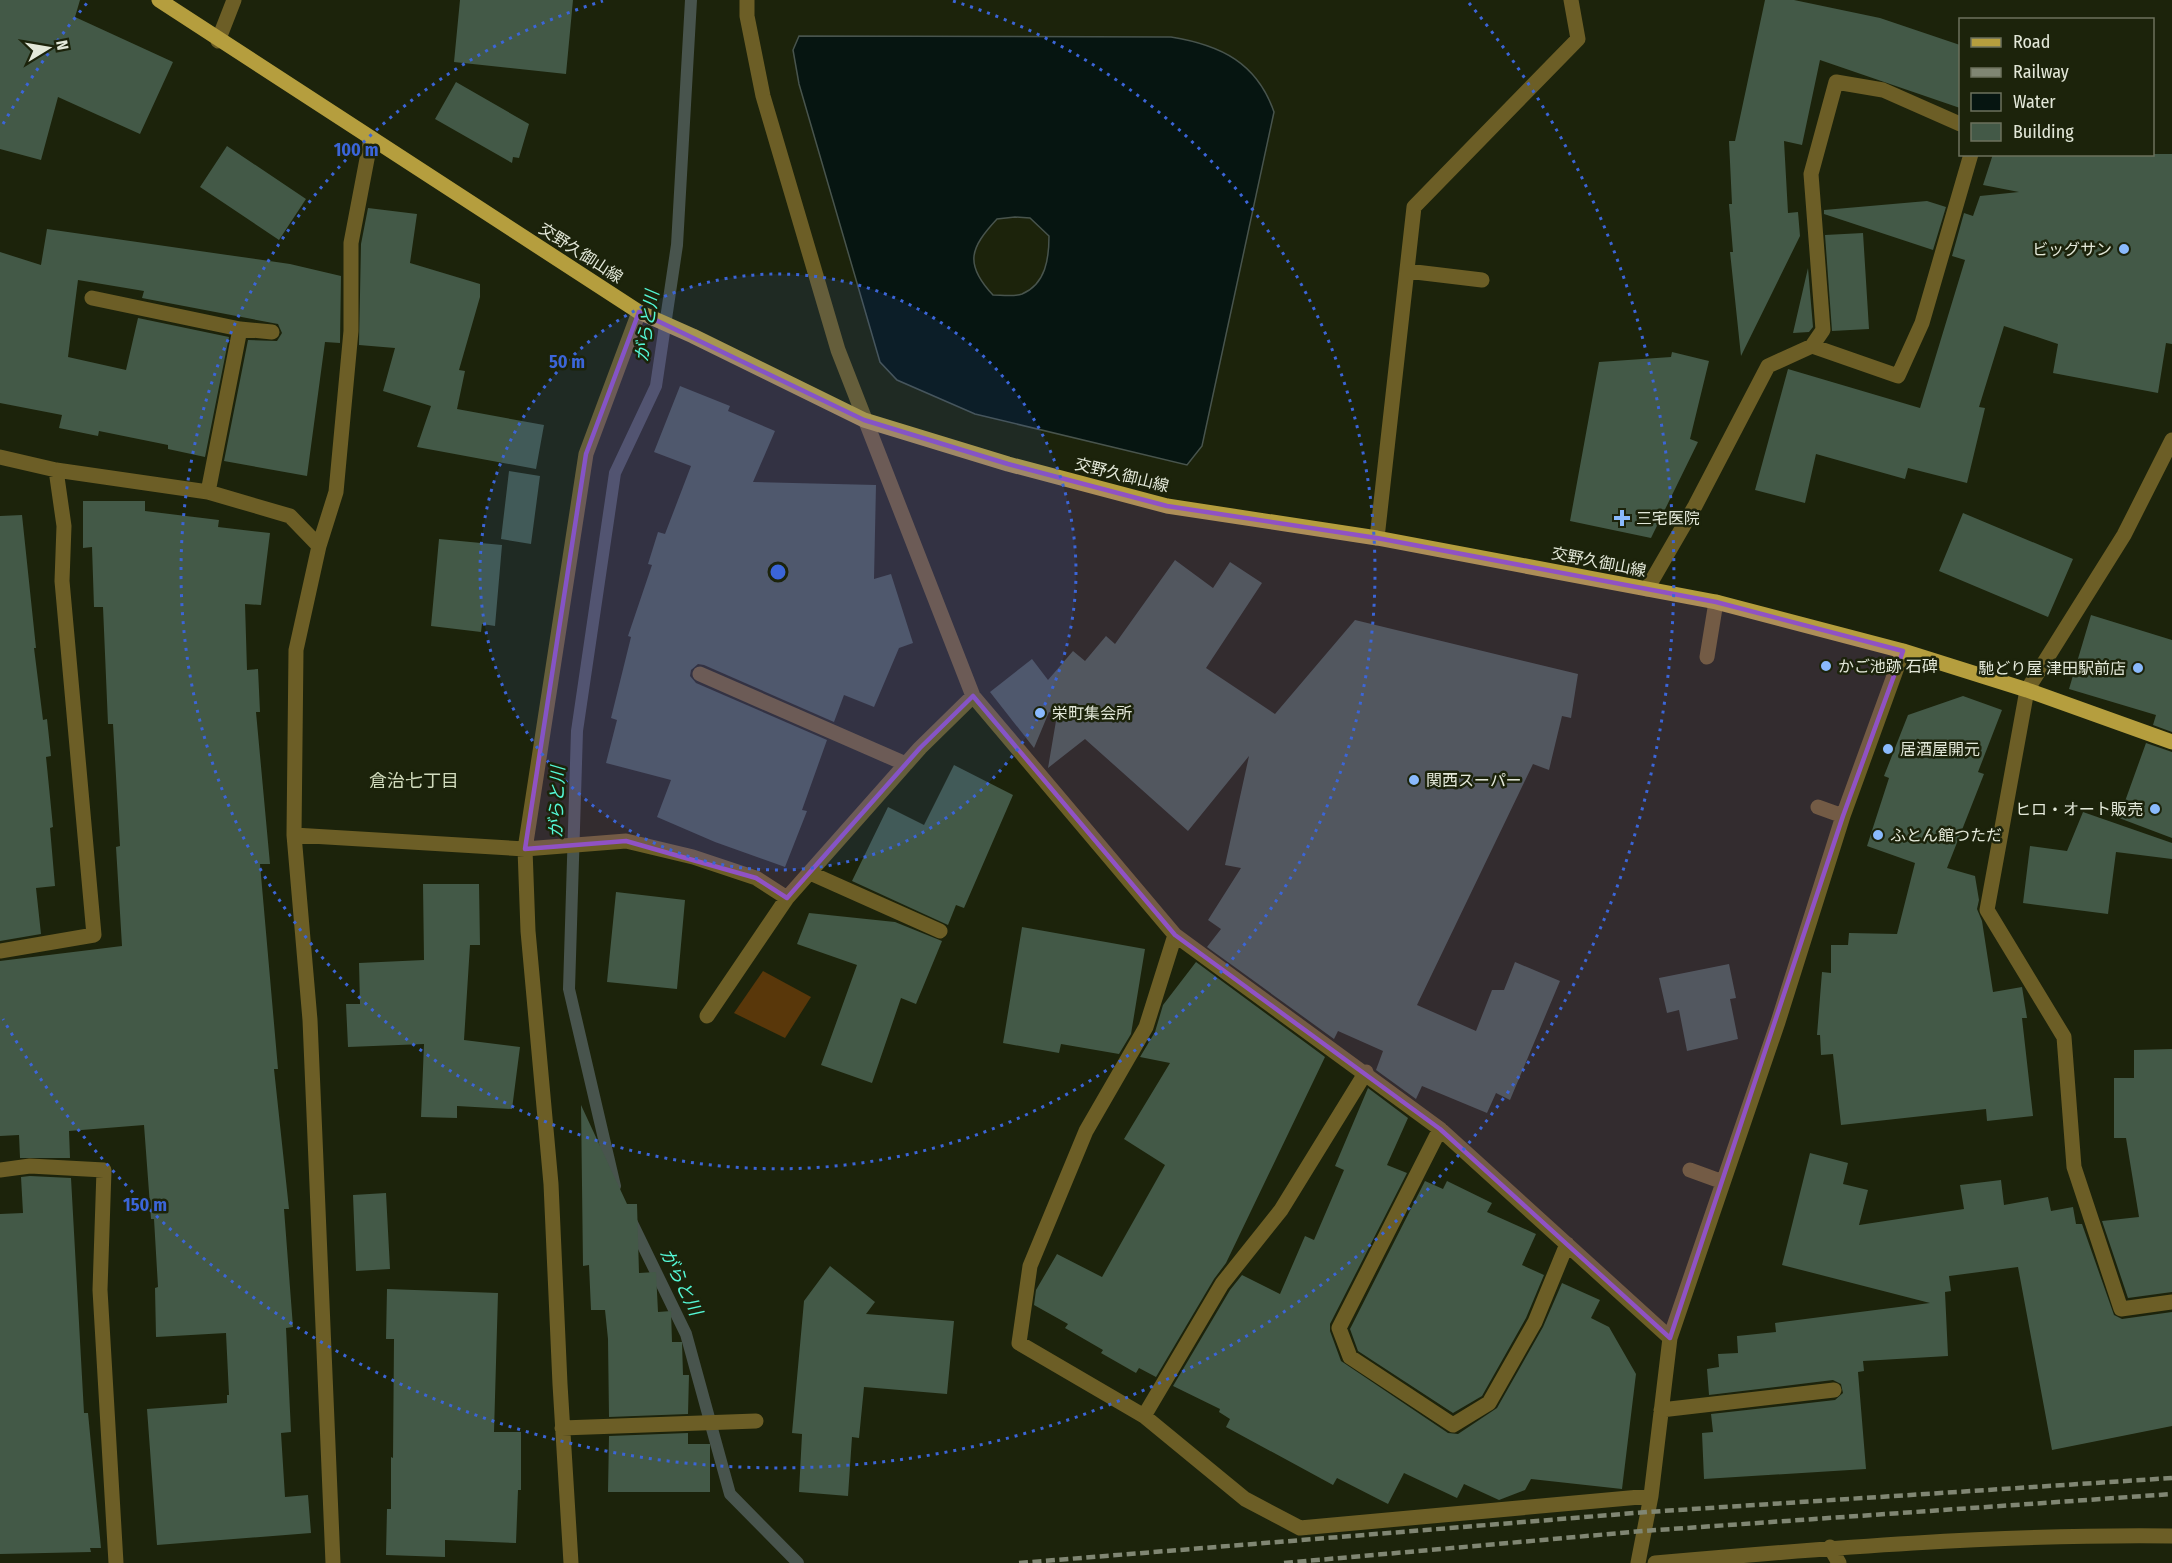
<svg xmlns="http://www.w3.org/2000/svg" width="2172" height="1563" font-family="'Fira Sans Condensed','Noto Sans JP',sans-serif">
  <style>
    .green { fill: #59370a }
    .water { fill: #061511; stroke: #48544d; stroke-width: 1.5; fill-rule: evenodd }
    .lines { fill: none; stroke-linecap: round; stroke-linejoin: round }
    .stream { stroke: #48544d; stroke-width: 12 }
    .building { fill: #435947 }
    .minor { stroke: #6c5e26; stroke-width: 15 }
    .major { stroke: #b59e3e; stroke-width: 15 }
    .rail { stroke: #808673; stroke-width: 4.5; stroke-dasharray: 9 4.5; stroke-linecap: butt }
    .marked { fill: #9052c4; fill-opacity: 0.2; stroke: #9052c4; stroke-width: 4.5; stroke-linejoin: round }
    .ring { fill: none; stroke: #3b65d8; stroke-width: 3; stroke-dasharray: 3 6 }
    .poi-dot { fill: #8abafc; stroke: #1c230b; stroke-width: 2 }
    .labels { text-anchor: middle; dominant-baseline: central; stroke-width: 5; stroke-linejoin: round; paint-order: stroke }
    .poi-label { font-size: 16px; fill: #e3e8d9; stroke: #1c230b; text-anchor: start }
    .street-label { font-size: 16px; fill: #e3e8d9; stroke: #1c230b }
    .water-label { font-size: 18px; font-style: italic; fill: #54f7d6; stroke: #1c230b }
    .neighbourhood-label { font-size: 18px; fill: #d1dbbd; stroke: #1c230b }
    .centre { fill: #3b65d8; stroke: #1c230b; stroke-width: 3 }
    .ring-label { font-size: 18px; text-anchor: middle; font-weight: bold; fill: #3b65d8; stroke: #1c230b; stroke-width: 5; stroke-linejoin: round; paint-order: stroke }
  </style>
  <rect width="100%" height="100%" fill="#1c230b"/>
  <path class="green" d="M763 971 811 997 785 1038 734 1013Z"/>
  <path class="water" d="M799 36 1171 37C1221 45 1257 63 1274 112L1202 446 1187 465 975 414 897 380 880 362 799 84 793 50ZM1015 217 1030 218 1049 236C1049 258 1046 284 1022 294 1014 297 1001 295 993 295 964 264 970 248 997 219Z"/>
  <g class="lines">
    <path class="stream" d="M615 1186 569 989 577 731 615 473 656 386 677 245 691 0
      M631 1221 686 1334 730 1494 798 1563"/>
  </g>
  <path class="building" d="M0 0H80L75 17 173 62 140 134 58 97 41 160 0 149Z
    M460 0H573L566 74 454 62Z
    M1765 0H1794L1880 18 1960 45V108L1820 60 1802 145 1784 141 1788 213 1798 212 1800 236 1741 356 1730 252H1733L1729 204H1732L1729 141H1735Z
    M456 82 529 124 519 158 513 157 512 163 435 119Z
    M227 146 306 199 279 240 200 187Z
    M1993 154H2172V344L2166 343 2158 393 2053 373 2058 344 2004 326 1979 407 1985 408 1967 483 1908 468 1905 479 1816 454 1805 503 1755 490 1788 369 1920 408 1965 260 1952 256 1964 213 1973 216 1980 196 2019 192 1983 185Z
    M1927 201 1946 207 1933 250 1824 214V210Z
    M368 208 417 214 410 263 480 284V297L459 370 465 371 457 409 544 425 536 469 417 447 431 406 383 391 395 348 359 345 361 244Z
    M47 229 290 264 341 276 340 343 325 342 307 476 224 461 248 340 277 341 282 333 278 324 142 298 144 291 78 280 68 357 126 370 138 318 229 337 205 457 168 449V445L99 431 98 436 59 428 62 415 0 403V252L41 265Z
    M1863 233 1869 329 1832 331 1825 235Z
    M1808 268 1813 327 1809 332 1793 333Z
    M1672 352 1709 361 1690 439 1698 442 1651 538 1570 521 1599 362 1671 357Z
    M680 386 730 406 728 411 775 431 753 482 876 485 874 579 891 574 913 643 899 648 874 707 844 695 834 722 704 665 698 664 691 670 690 676 696 683 827 740 802 810 807 811 785 867 715 842 657 817 671 780 606 763 617 720 611 718 631 637 628 636 652 565 648 564 658 532 665 534 691 466 654 452Z
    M509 471 540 476 531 544 501 539Z
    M83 501H145V511L219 520 218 527 270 533 261 605 245 604 247 670 258 669 260 712H256L270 864H260L278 1069H274L289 1209H284L293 1327 286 1328 291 1432 281 1433 285 1497 308 1495 311 1533 157 1545 147 1409 227 1403V1395H229L226 1333 156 1337 155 1288 158 1287 154 1219H151L144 1125 69 1131 70 1158H20L19 1135 0 1136V961L122 946 116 847 120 846 113 724H108L103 607H94L92 547 83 548Z
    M1963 513 2073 559 2048 617 1939 571Z
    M22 515 36 648H34L43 720 47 719 51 756 46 757 53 827 50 828 55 886 36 888 41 934 0 941V516Z
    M439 539 502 545 495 626 482 624 481 632 431 626Z
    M1175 560 1213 588 1230 562 1262 583 1206 668 1275 714 1355 620 1578 674 1571 718 1562 716 1549 770 1533 764 1417 1005 1476 1031 1492 990H1504L1515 962 1560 981 1510 1100 1496 1093 1487 1113 1422 1086 1416 1099 1376 1070 1383 1051 1338 1031 1334 1039 1207 947 1221 929 1208 920 1241 868 1225 865 1249 756 1188 831 1085 739 1048 768 1057 715 1049 712 1034 748 990 692 1032 659 1048 680 1073 651 1085 661 1106 636 1115 644Z
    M2091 615 2172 640V732L2153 725 2156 715 2069 689Z
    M1963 696 2002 710 1978 772 1984 774 1947 868 1975 876 1979 900 1977 909 1982 921 1993 992 2022 987 2027 1018H2022L2033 1116 1987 1121 1986 1109 1841 1125 1833 1054 1821 1055 1820 1035H1817L1822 972 1831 973V945H1848L1849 933 1897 934 1915 863 1867 846 1889 778 1884 776 1908 715Z
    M2146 743 2172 752V838L2119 818Z
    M954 765 1013 795 964 908 956 905 948 925 852 881 888 807 924 825Z
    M2083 812 2172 843V859L2116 852 2108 914 2023 903 2030 846 2067 851Z
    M423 884H479L480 945H470L464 1040 520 1047 512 1109 457 1106V1118L421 1117 424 1044 348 1047 346 1004H360L359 963 424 960Z
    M616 892 685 900 677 989 607 982Z
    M809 913 895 922 942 941 916 1004 901 998 872 1083 821 1065 857 965 797 944Z
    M1022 927 1145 949 1131 1034 1119 1054 1061 1044 1059 1053 1003 1043Z
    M1196 962 1325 1057 1226 1263 1214 1279 1156 1377 1139 1368 1136 1373 1101 1353 1103 1350 1065 1328 1068 1324 1034 1305 1036 1290 1057 1254 1102 1277 1165 1165 1124 1139 1170 1063 1140 1057 1155 1032 1163 1005Z
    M1729 964 1736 998 1730 999 1738 1039 1687 1051 1679 1010 1667 1013 1659 978Z
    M2172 1049V1292L2128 1298 2102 1221 2139 1217 2126 1138H2114V1078H2134V1050Z
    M1368 1088 1408 1118 1387 1165 1407 1173 1330 1324V1331L1341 1361 1448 1433 1458 1434 1497 1408 1543 1327 1562 1283 1600 1300 1591 1318 1609 1327 1636 1374 1622 1489 1531 1479 1525 1490 1499 1500 1464 1484 1457 1498 1404 1473 1388 1504 1337 1478 1333 1485 1226 1427 1230 1419 1219 1412 1220 1409 1173 1386 1230 1290 1242 1275 1280 1294 1305 1236 1314 1240 1344 1170 1335 1166Z
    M581 1105 627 1204H637L639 1273 656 1272 658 1312 671 1311 672 1342H682L683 1375H689L688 1414 609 1417 608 1339 605 1310H591L589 1265 583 1266Z
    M1810 1153 1848 1163 1843 1184 1868 1190 1859 1225 1964 1209 1960 1185 2001 1180 2004 1205 2048 1197 2051 1211 2073 1207 2076 1224H2082L2114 1315 2122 1319 2172 1312V1426L2052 1450 2018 1267 1949 1276 1951 1291 1945 1292 1948 1356 1863 1361 1864 1371 1858 1372 1866 1469 1704 1479 1702 1433 1713 1432 1711 1414 1835 1400 1843 1393 1841 1384 1833 1380 1709 1395 1707 1369 1719 1367 1718 1354 1738 1353 1737 1336 1776 1332 1775 1323 1930 1303 1782 1265Z
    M30 1176 71 1178 84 1413H88L101 1548H90L91 1552 0 1554V1214L23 1213 21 1177Z
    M1425 1181 1443 1189 1447 1181 1492 1203 1487 1212 1536 1234 1522 1265 1544 1275 1526 1318 1482 1396 1453 1413 1358 1351 1350 1329Z
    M386 1193 390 1269 356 1271 353 1195Z
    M830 1266 875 1302 866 1314 954 1321 947 1394 864 1387 859 1438 852 1437 848 1496 799 1492 802 1434 792 1433 804 1301Z
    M387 1289 498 1293 494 1432H521V1490H518L516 1543 445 1540V1557L386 1555 387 1509H391V1457L393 1458 394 1339H386Z
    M688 1433V1444H710V1492H608L609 1436Z"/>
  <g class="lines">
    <path class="minor" d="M747 0V16L763 96 838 350 973 696 1175 935 1440 1129 1670 1338
      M218 41 234 0
      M1407 271 1482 280
      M92 298 240 329 272 332
      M1812 346 1898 376 1922 323 1971 154
      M2172 440 2124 535 2027 690 1987 910 2064 1037 2074 1167 2121 1309 2172 1302
      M0 457 56 470 208 492 290 516 319 546 296 650 294 835 525 849 626 841 693 857 756 878 787 898
      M208 492 240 329
      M1377 538 1414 207 1578 39 1571 0
      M319 546 336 492 351 331V243L371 138
      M1647 589 1695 506 1768 366 1812 346 1823 330 1811 174 1836 82 1883 90 1960 124
      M1707 657 1716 602
      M700 674 906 764
      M1818 807 1843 816
      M294 835 310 1020 333 1563
      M810 873 940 931
      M0 951 94 935 62 581 64 526 56 470
      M707 1016 787 898 920 748 973 696
      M1366 1072 1281 1210 1222 1284 1144 1416 1245 1499 1300 1528 1651 1496
      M1440 1129 1339 1328 1350 1357 1453 1425 1489 1403 1535 1322 1567 1244
      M0 1170 30 1166 104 1170 100 1290 116 1563
      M1690 1170 1723 1182
      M1661 1410 1834 1390
      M1144 1416 1019 1343 1030 1266 1086 1131 1146 1027 1175 935
      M562 1428 756 1421
      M1830 1547 1839 1563
      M571 1563 560 1384 551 1184 528 931 525 849 586 454 639 312
      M1638 1563 1651 1496 1670 1338 1778 1022 1843 816 1903 651
      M1655 1563C1827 1548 1999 1534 2172 1536"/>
    <path class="major" d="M159 0 639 312 693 336 864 420 1008 464 1167 506 1377 538 1716 602 1903 651 2027 690 2172 742"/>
    <path class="rail" d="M1019 1563 1647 1512 2172 1478
      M1284 1563 1643 1531 2172 1494"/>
  </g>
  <path class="marked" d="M639 312 864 420 1008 464 1167 506 1377 538 1716 602 1903 651 1843 816 1670 1338 1440 1129 1175 935 973 696 920 748 787 898 756 878 626 841 525 849 586 454Z"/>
  <circle cx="778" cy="572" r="298" fill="#3b65d8" fill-opacity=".12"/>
  <g class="ring">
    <circle cx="778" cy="572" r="298"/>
    <path d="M953 1A597 597 0 1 1 603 1"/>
    <path d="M3 124A895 895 0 0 1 87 3M1469 3A895 895 0 1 1 3 1019"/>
  </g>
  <g class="poi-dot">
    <circle cx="2124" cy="249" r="6"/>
    <path d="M1619 509h6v6h6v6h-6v6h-6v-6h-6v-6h6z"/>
    <circle cx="1826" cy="666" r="6"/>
    <circle cx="2138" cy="668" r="6"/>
    <circle cx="1040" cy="713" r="6"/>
    <circle cx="1888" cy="749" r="6"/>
    <circle cx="1414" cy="780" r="6"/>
    <circle cx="2155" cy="809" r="6"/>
    <circle cx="1878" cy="835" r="6"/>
  </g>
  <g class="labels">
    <g class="poi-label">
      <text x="2112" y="249" text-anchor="end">ビッグサン</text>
      <text x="1636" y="518">三宅医院</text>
      <text x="1838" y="666">かご池跡 石碑</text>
      <text x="2126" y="668" text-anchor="end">馳どり屋 津田駅前店</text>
      <text x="1052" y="713">栄町集会所</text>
      <text x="1900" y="749">居酒屋開元</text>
      <text x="1426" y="780">関西スーパー</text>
      <text x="2143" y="809" text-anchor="end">ヒロ・オート販売</text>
      <text x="1890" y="835">ふとん館つただ</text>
    </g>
    <g class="street-label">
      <text transform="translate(581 253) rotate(33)">交野久御山線</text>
      <text transform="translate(1122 475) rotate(14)">交野久御山線</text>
      <text transform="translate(1599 562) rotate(11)">交野久御山線</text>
    </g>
    <g class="water-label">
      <text transform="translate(647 326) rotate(-81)">がらと川</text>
      <text transform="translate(557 802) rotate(-88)">がらと川</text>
      <text transform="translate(681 1282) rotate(64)">がらと川</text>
    </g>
    <g class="neighbourhood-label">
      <text x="414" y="781">倉治七丁目</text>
    </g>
  </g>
  <circle cx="778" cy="572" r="9" class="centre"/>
  <g class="ring-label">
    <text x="356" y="156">100 m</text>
    <text x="567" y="368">50 m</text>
    <text x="145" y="1211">150 m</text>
  </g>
  <rect x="1959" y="18" width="195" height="138" fill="#1c230b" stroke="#6c725d" stroke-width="1.5"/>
  <rect x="1971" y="38" width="30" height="9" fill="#b59e3e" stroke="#6c725d" stroke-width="1.5"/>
  <text x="2013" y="48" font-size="18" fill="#e3e8d9">Road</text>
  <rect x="1971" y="68" width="30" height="9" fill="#808673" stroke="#6c725d" stroke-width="1.5"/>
  <text x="2013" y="78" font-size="18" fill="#e3e8d9">Railway</text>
  <rect x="1971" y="93" width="30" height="18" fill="#061511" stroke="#6c725d" stroke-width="1.5"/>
  <text x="2013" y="108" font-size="18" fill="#e3e8d9">Water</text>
  <rect x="1971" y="123" width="30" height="18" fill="#435947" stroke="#6c725d" stroke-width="1.5"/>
  <text x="2013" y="138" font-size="18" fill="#e3e8d9">Building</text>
  <g transform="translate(48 48) rotate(79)" stroke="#1c230b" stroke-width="4.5" paint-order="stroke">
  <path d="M0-4.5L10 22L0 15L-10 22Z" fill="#e3e8d9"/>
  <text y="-9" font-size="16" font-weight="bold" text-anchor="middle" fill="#e3e8d9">N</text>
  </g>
</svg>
